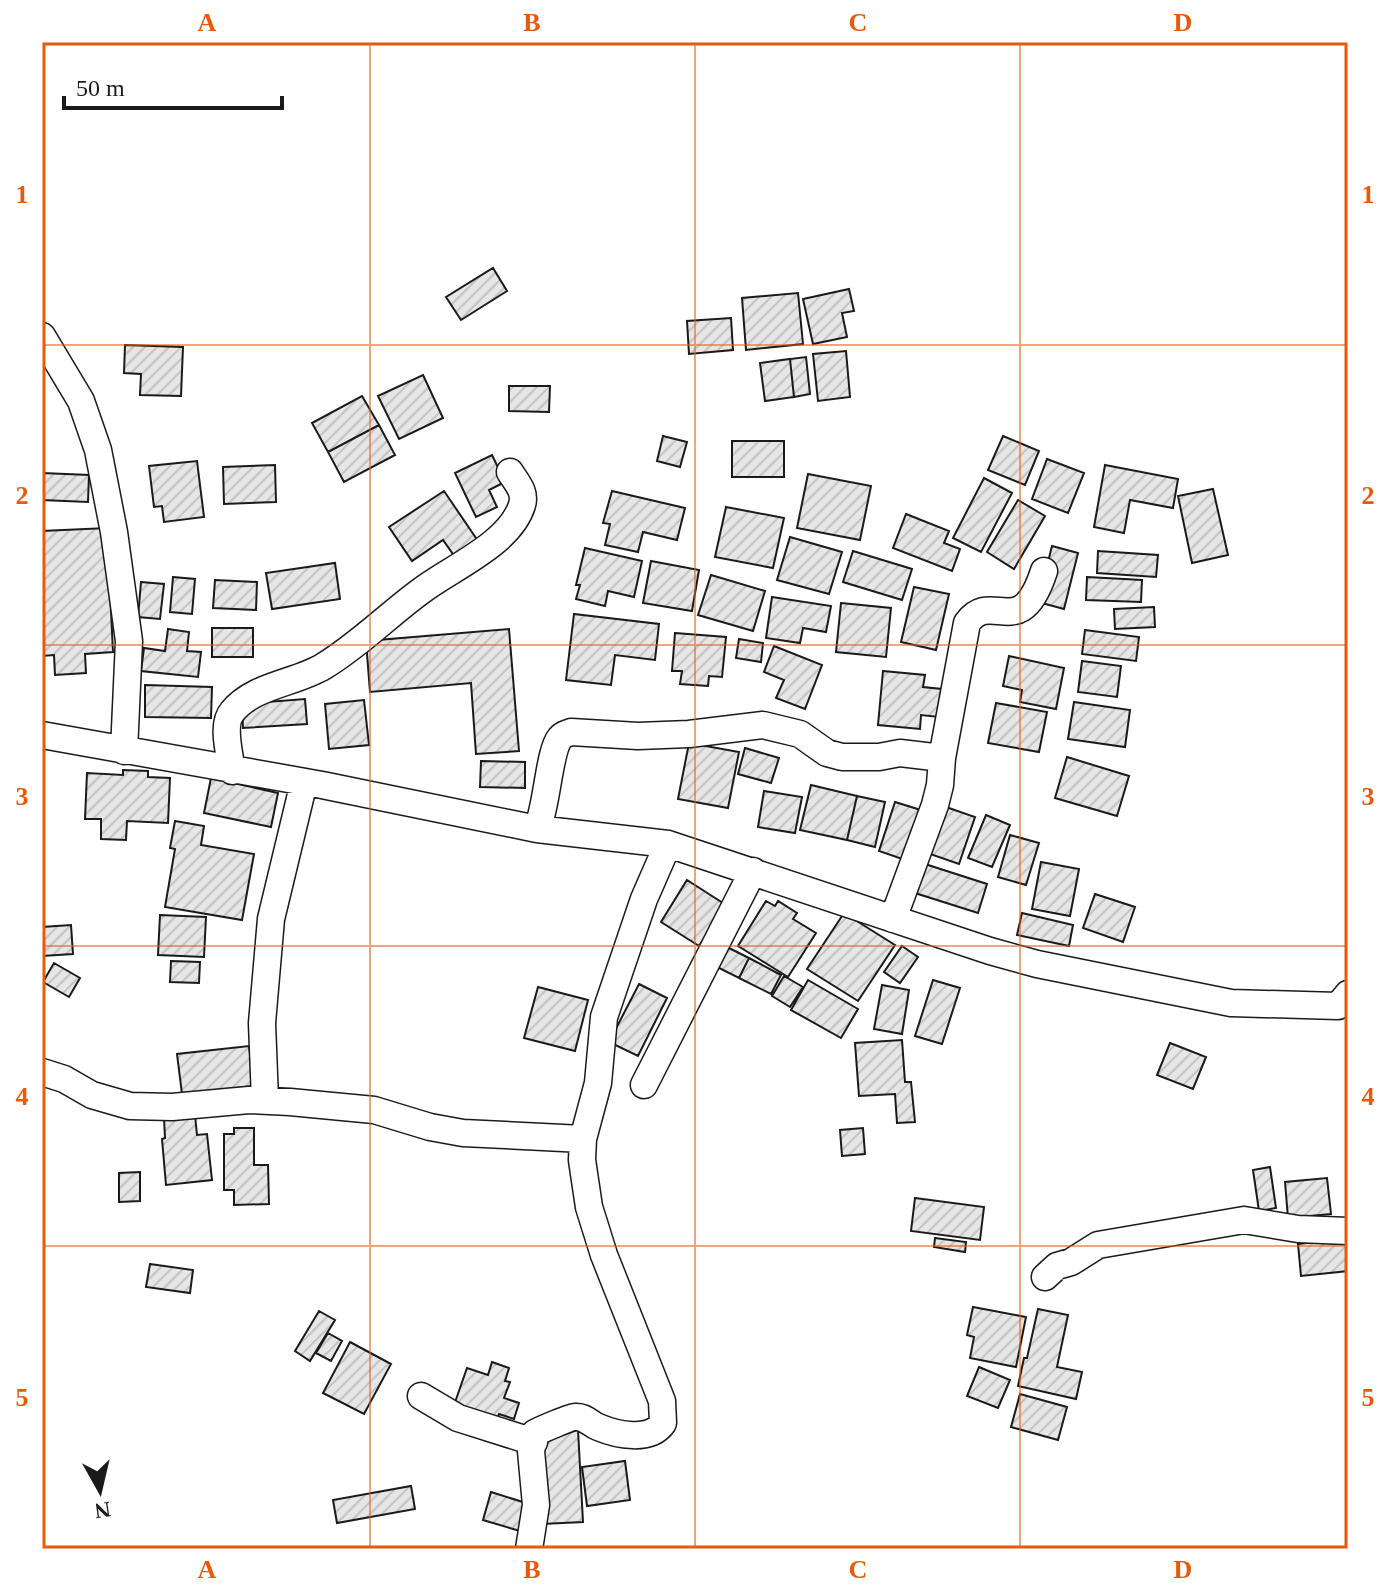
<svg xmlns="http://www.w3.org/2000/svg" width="1390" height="1591" font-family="Georgia,serif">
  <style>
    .building { fill: url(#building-hatch); stroke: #1a1a1a; stroke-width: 2 }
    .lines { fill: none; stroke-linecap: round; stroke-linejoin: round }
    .minor-casing { stroke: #1a1a1a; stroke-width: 29 }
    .minor { stroke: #fff; stroke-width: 26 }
    .grid { fill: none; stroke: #e8590c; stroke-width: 2; stroke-opacity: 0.55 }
    .neatline { fill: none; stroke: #e8590c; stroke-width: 3 }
    .grid-label { font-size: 26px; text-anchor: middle; font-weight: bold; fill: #e8590c }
  </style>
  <defs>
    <pattern id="building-hatch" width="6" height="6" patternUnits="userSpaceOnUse" patternTransform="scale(2)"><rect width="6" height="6" fill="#e6e6e6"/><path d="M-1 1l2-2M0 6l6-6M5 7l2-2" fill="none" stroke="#c5c5c5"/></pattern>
  </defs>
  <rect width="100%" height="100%" fill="#fff"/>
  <path class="building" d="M493 268 507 291 461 320 446 297Z
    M849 289 854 311 842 313 847 337 813 344 803 299Z
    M798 293 803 344 746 350 742 298Z
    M731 318 733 350 689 354 687 321Z
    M125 345 183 347 181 396 140 395 141 374 124 373Z
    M846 351 850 397 818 401 813 354Z
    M806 357 810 394 794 397 790 359Z
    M790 359 794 397 765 401 760 363Z
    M423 375 443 418 399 439 378 396Z
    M509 386H550L549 412 509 411Z
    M362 396 379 425 328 452 312 423Z
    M379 425 395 455 344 482 328 452Z
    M663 436 687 442 680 467 657 461Z
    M1003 436 1039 451 1025 485 988 470Z
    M732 441H784V477H732Z
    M492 455 505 482 489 490 497 507 476 517 455 473Z
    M1047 459 1084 473 1068 513 1032 499Z
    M197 461 204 517 164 522 162 506 154 507 149 466Z
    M275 465 276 502 224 504 223 467Z
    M1105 465 1178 479 1173 508 1130 500 1124 533 1094 527Z
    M42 473 89 475 88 502 42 500Z
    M808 474 871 486 860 540 797 528Z
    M984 478 1012 493 981 552 953 538Z
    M1213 489 1228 555 1192 563 1178 496Z
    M444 491 478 541 455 557 443 540 412 561 389 527Z
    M612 491 685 508 677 540 643 532 638 552 605 545 610 524 603 523Z
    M1018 500 1045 516 1014 569 987 552Z
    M726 507 784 518 773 568 715 557Z
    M906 514 949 531 944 543 960 549 952 571 893 548Z
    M107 528 113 652 85 654 86 673 55 675 54 655 42 656V531Z
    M790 537 842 552 829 594 777 580Z
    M1052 546 1078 553 1064 609 1038 602Z
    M585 548 642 561 634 597 608 591 605 606 576 599 580 585H576Z
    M853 551 912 569 902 600 843 582Z
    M1098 551 1158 555 1156 577 1097 573Z
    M651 561 699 570 692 611 643 603Z
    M335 563 340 599 272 609 266 573Z
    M711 575 765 591 753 631 698 615Z
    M173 577 195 579 192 614 170 612Z
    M1087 577 1142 580 1141 602 1086 600Z
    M215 580 257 582 256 610 213 608Z
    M141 582 164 584 160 619 138 617Z
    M914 587 949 594 936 650 901 642Z
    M772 597 831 606 826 632 803 628 800 643 766 638Z
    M841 603 891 608 886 657 836 652Z
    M1154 607 1155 627 1115 629 1114 609Z
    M574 614 659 624 655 660 615 655 611 685 566 680Z
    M212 628H253V657H212Z
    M168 629 189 632 187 651 201 652 198 677 141 671 144 648 165 651Z
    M509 629 519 751 476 754 471 683 370 692 366 641Z
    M1085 630 1139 637 1136 661 1082 654Z
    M675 633 726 637 722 677 709 676 708 686 680 684 682 671H672Z
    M739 639 763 643 761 662 736 658Z
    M774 646 822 665 805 709 776 698 784 680 764 672Z
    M1009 656 1064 668 1056 709 1020 702 1022 690 1003 686Z
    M1082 661 1121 666 1117 697 1078 692Z
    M883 671 925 675 923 687 942 689 939 717 921 715 920 729 878 725Z
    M145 685 212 687 211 718 145 717Z
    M305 699 307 724 243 728 242 704Z
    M364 700 369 745 329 749 325 704Z
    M1074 702 1130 710 1125 747 1068 739Z
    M996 703 1047 712 1039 752 988 743Z
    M689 743 739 752 728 808 678 799Z
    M745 748 779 758 771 783 738 774Z
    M1067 757 1129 776 1117 816 1055 798Z
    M481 761 525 762V788L480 787Z
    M123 770 148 771V777L170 778 168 823 127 821 126 840 101 839V819H85L87 773 123 775Z
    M211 778 278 793 271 827 204 813Z
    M811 785 857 796 847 840 800 830Z
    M764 791 802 797 795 833 758 827Z
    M857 796 885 802 875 847 847 840Z
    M895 802 924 811 908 861 879 851Z
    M946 807 975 817 959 864 930 854Z
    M986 815 1010 825 992 867 968 858Z
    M175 821 204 826 201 845 254 854 242 920 165 907 175 849 170 848Z
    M1010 835 1039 843 1026 885 998 877Z
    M1041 862 1079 869 1070 916 1032 909Z
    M925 864 987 884 978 913 915 893Z
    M687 880 726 905 699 946 661 922Z
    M1095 894 1135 907 1123 942 1083 928Z
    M766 901 775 906 778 901 797 913 793 919 816 933 788 977 738 946Z
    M844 913 895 945 858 1001 807 969Z
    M1022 913 1073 925 1069 946 1017 935Z
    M160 915 206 917 204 957 158 955Z
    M71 925 73 954 42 956V927Z
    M721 944 749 958 739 978 711 964Z
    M902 946 918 957 900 983 884 972Z
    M749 958 781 975 771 994 739 978Z
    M171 961 200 962 199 983 170 982Z
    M54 963 80 978 69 997 43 982Z
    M784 976 803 987 790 1007 772 996Z
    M808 980 858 1009 841 1038 791 1010Z
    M933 980 960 988 942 1044 915 1036Z
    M639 984 667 998 638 1056 609 1042Z
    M882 985 909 990 902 1034 874 1029Z
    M538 987 588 1000 575 1051 524 1038Z
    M902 1040 905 1082H911L915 1122 897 1123 895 1094 859 1096 855 1043Z
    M1170 1043 1206 1057 1193 1089 1157 1075Z
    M249 1046 254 1086 182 1094 177 1054Z
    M195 1115 197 1135 207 1134 212 1180 166 1185 162 1139 165 1138 164 1118Z
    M234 1128H254V1165H268L269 1204 234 1205V1190H224V1134H234Z
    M863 1128 865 1154 842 1156 840 1130Z
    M1270 1167 1276 1208 1259 1211 1253 1170Z
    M140 1172V1201L119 1202V1173Z
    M1327 1178 1331 1214 1288 1218 1285 1182Z
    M915 1198 984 1207 980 1240 911 1231Z
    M935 1238 966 1242 965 1252 934 1247Z
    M1348 1238V1271L1301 1276 1298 1244Z
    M150 1264 193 1270 190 1293 146 1287Z
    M973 1307 1026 1317 1016 1367 970 1358 974 1337 967 1335Z
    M1038 1309 1068 1315 1057 1367 1082 1372 1076 1399 1018 1386 1024 1358H1027Z
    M319 1311 335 1320 310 1361 295 1351Z
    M328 1333 342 1341 331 1361 316 1353Z
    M350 1342 391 1364 364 1414 323 1393Z
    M492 1362 509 1368 505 1381 510 1382 504 1398 519 1403 514 1419 499 1414 496 1422 453 1408 467 1368 488 1375Z
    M979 1367 1010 1380 998 1408 967 1396Z
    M1020 1394 1067 1407 1058 1440 1011 1427Z
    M578 1430 583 1522 542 1524 538 1432Z
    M625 1461 630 1500 587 1506 582 1467Z
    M411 1486 415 1509 337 1523 333 1500Z
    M491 1492 529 1504 520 1531 483 1520Z"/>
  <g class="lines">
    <defs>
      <path id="minor" d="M42 336 81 401 98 450 114 532 129 641 124 751
        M42 735 322 785 537 829 668 844 990 951 1037 964 1231 1003 1338 1006 1348 994
        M232 771C230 755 221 725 232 712 253 685 297 683 324 666 359 645 388 615 421 591 451 568 510 544 522 505 526 492 517 483 510 472
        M537 829C547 807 549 751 560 738 563 734 566 734 571 732L638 736 689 734 763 725 800 734 827 753 842 757H879L900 753 942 758 967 623C992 588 1020 645 1044 571
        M893 919 935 805 940 785 942 758
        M42 1072 64 1079 92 1095 130 1106 172 1107 249 1100 290 1102 374 1110 430 1127 463 1133 583 1139
        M644 1085 753 871
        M265 1100 262 1023 271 919 304 782
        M1045 1277 1057 1266 1071 1262 1098 1245 1244 1220 1298 1229 1348 1231
        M421 1396 458 1418 534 1442
        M529 1549 536 1505 531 1451 535 1433C540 1430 571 1417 575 1417 585 1416 590 1424 598 1427 617 1435 650 1442 663 1423L662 1401 604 1255 589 1207 582 1160 583 1139 598 1083 604 1017 644 899 668 844"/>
    </defs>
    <use href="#minor" class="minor-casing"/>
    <use href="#minor" class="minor"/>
  </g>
  <path class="grid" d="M370 42V1549M695 42V1549M1020 42V1549M42 345H1348M42 645H1348M42 946H1348M42 1246H1348"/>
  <rect width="1390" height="1591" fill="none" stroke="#ffffff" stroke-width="88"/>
  <g transform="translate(100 1491) rotate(172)" stroke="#ffffff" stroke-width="6" paint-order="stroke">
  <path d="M0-6L14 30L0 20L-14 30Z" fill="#1a1a1a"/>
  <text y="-12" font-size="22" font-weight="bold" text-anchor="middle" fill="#1a1a1a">N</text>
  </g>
  <path d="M64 96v12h218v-12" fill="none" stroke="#1a1a1a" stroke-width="4"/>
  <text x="76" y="96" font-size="24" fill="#1a1a1a" stroke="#ffffff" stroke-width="6" paint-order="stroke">50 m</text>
  <rect x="44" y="44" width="1302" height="1503" class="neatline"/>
  <g class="grid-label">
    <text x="207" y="31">A</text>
    <text x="532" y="31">B</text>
    <text x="858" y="31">C</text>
    <text x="1183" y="31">D</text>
    <text x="22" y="203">1</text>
    <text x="1368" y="203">1</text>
    <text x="22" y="504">2</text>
    <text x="1368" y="504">2</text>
    <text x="22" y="805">3</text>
    <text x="1368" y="805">3</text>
    <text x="22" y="1105">4</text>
    <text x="1368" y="1105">4</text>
    <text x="22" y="1406">5</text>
    <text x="1368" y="1406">5</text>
    <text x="207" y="1578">A</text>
    <text x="532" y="1578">B</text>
    <text x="858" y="1578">C</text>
    <text x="1183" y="1578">D</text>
  </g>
</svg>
